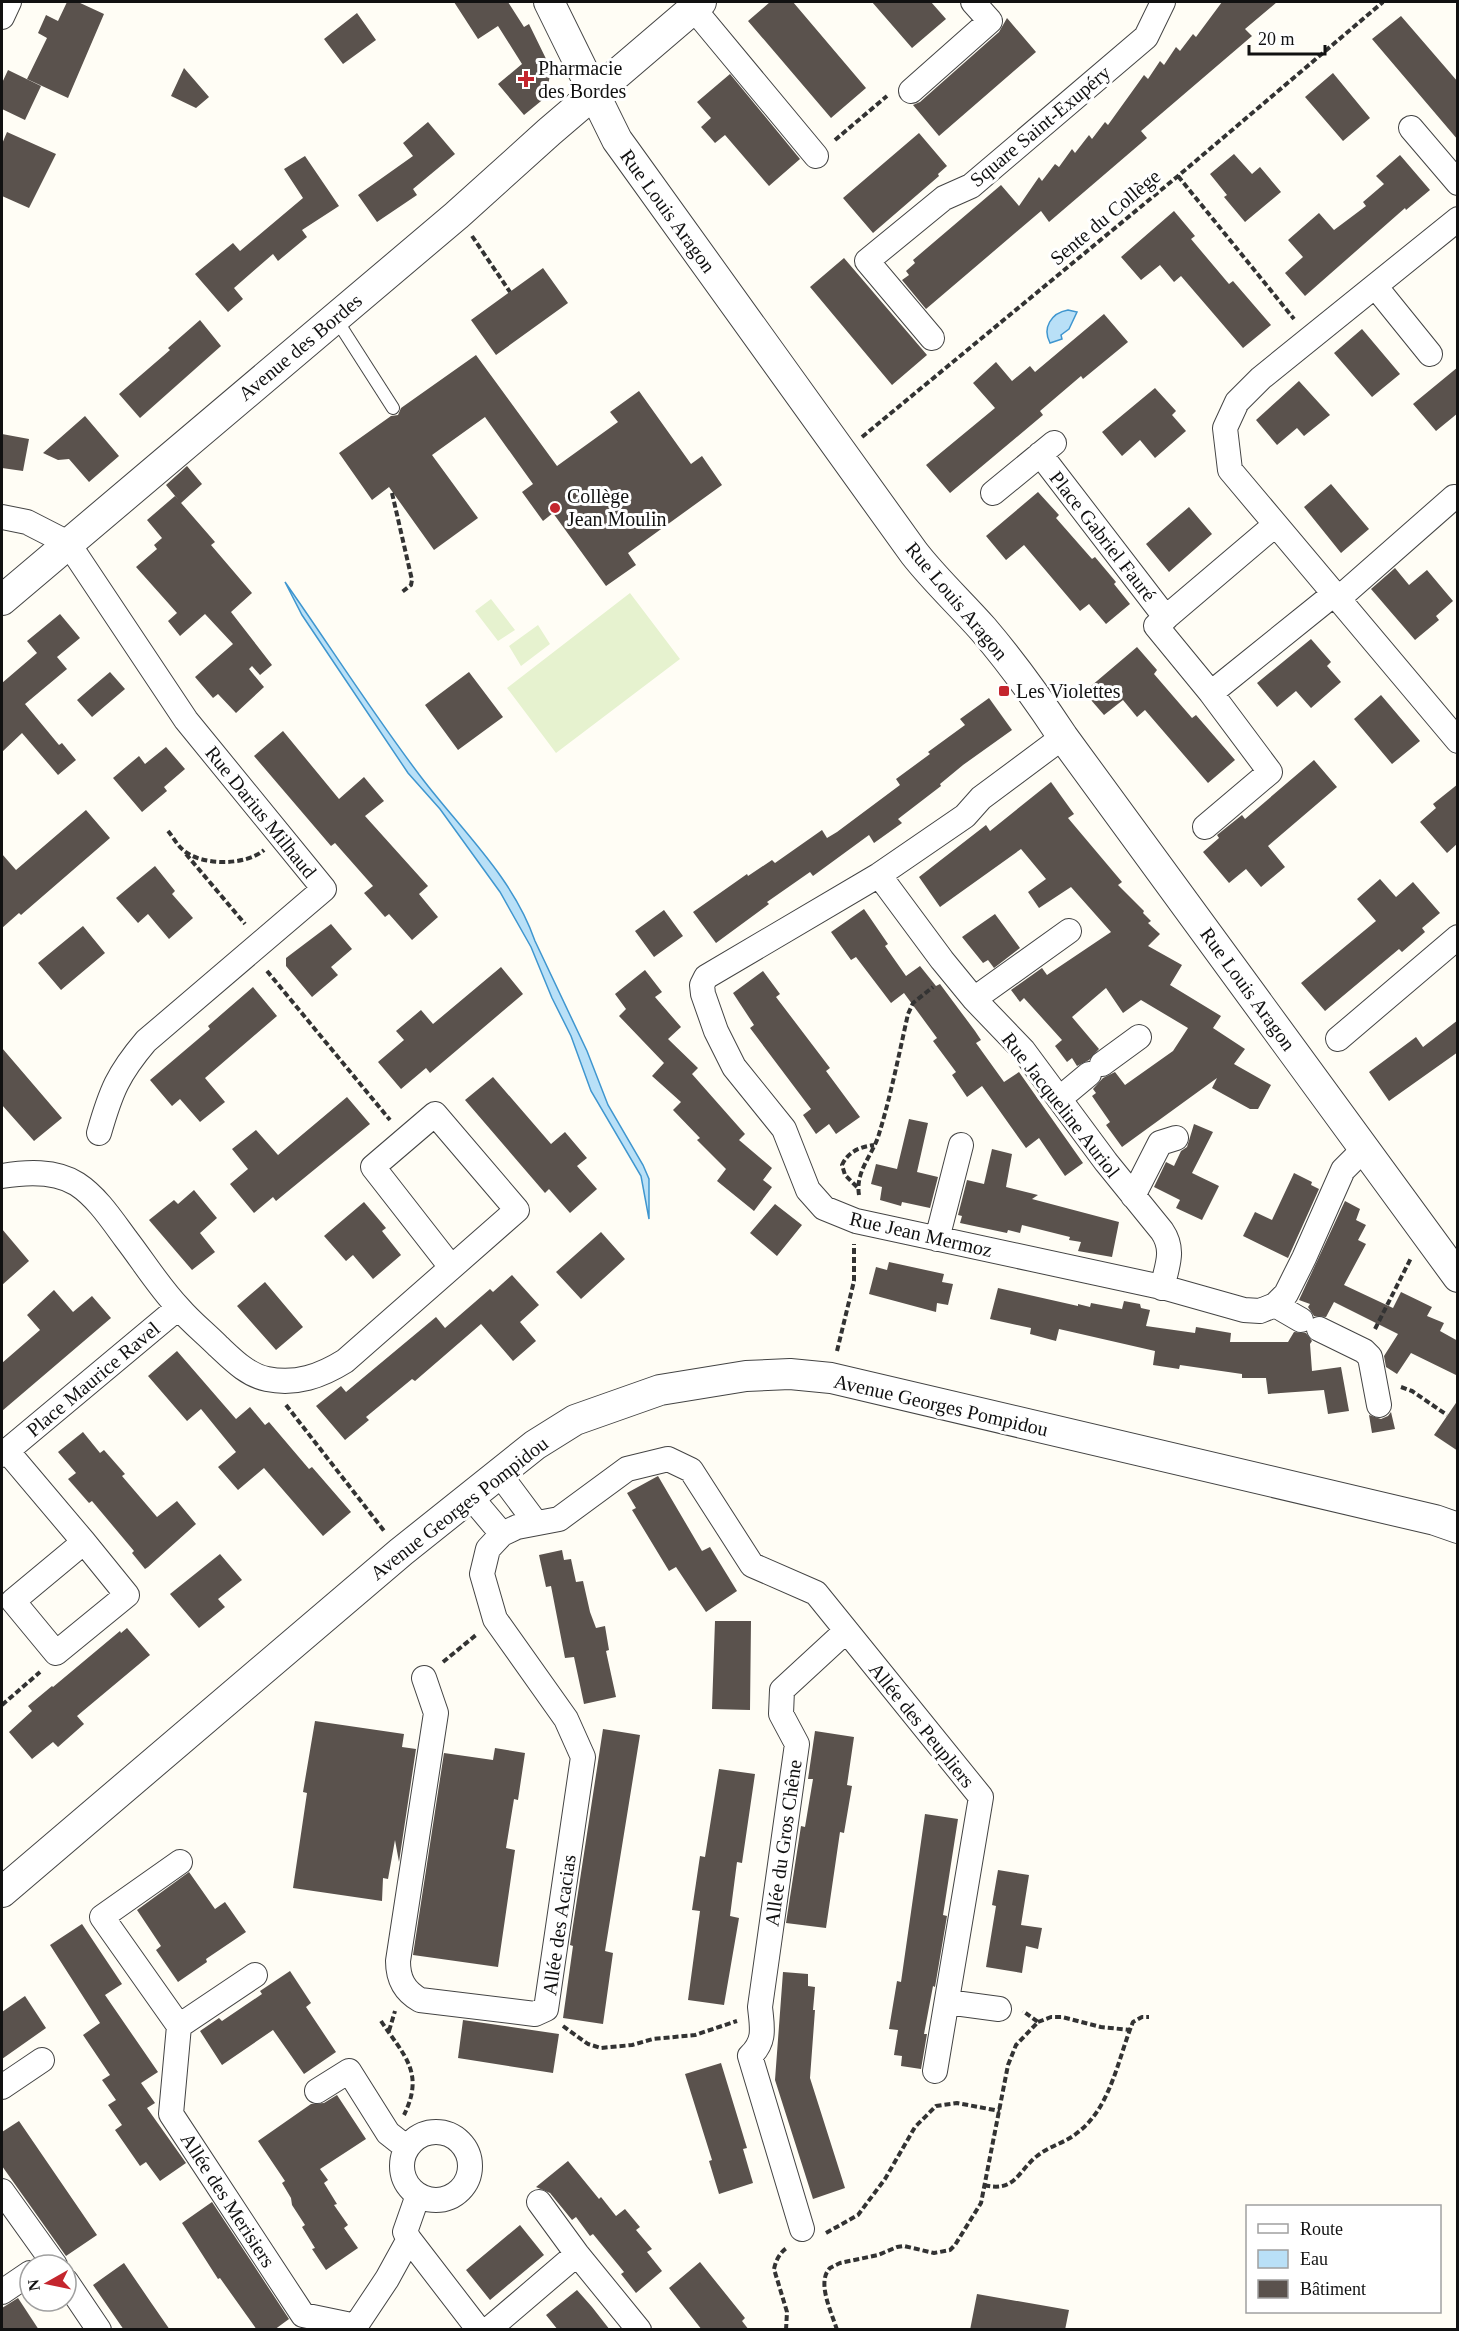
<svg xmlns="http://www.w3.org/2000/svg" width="1459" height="2331" font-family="Georgia,serif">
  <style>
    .pitch { fill: #e6f2cf }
    .water { fill: #b9e0f7; stroke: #3f96cf; stroke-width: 1.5 }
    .building { fill: #5a524d }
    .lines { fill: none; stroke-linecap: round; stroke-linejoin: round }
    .service-casing { stroke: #444; stroke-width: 14 }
    .minor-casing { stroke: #444; stroke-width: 26 }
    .tertiary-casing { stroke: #444; stroke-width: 32 }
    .path { stroke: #333; stroke-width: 4; stroke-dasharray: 6 3; stroke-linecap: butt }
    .service { stroke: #fff; stroke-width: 12 }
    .minor { stroke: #fff; stroke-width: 24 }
    .tertiary { stroke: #fff; stroke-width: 30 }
    .poi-dot { fill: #c4262e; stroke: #fff; stroke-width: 2 }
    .labels { text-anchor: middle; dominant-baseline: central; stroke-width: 6; stroke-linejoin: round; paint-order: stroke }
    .poi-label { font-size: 20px; fill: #111; stroke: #fff; text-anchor: start }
    .street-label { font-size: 20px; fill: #111; stroke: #fff }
  </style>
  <rect width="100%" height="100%" fill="#fffdf5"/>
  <path class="pitch" d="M630 593 680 659 556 753 507 688Z
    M491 599 515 630 498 641 475 611Z
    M538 625 550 644 521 666 509 646Z"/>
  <path class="water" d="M1068 310 1077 312 1069 329 1061 335 1062 339 1050 343C1042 328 1051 313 1068 310Z
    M285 582C330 646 373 714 421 777 461 830 513 877 535 941L587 1051 608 1105 643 1165 649 1179V1219L641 1176 591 1091 571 1036 552 998 531 947 500 892 440 809 408 773 302 615Z"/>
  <path class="building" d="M67 2H78L104 14 68 98 27 79 47 38 38 33 46 15 58 21Z
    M454 2H508L524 27 529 24 551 69 546 97 524 115 498 84 522 64 498 26 478 39Z
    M770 2H793L866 88 831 118 748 21Z
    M872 2H931L946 19 912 48Z
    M1222 2H1277L1245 29 1252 36 1141 131 1147 138 1049 222 1041 211 926 309 902 280 909 275 906 271 915 263 913 260 1001 185 1019 206 1039 177 1042 181 1055 164 1059 167 1072 149 1075 153 1089 135 1092 139 1105 122 1108 125 1144 75 1148 79 1160 61 1164 65 1176 47 1180 51 1193 34 1196 37Z
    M357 13 376 40 343 64 324 39Z
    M1401 16 1458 82V140L1372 39Z
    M1007 18 1036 52 939 136 913 105 920 102 999 32Z
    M184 68 209 97 196 108 171 96Z
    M8 70 41 86 25 120 2 109V83Z
    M1333 73 1370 118 1343 141 1305 97Z
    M730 74 800 159 769 186 725 135 715 143 701 127 711 118 697 102Z
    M428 122 455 154 413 189 417 195 377 222 358 195 413 156 403 143Z
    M7 132 56 154 29 208 2 196V144Z
    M919 133 947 166 938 174 939 176 873 233 843 198Z
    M1234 154 1252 174 1260 167 1281 192 1245 222 1224 197 1227 195 1210 174Z
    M1400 155 1430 190 1406 210 1405 208 1305 296 1285 273 1303 257 1288 240 1319 213 1334 230 1366 206 1363 202 1384 184 1376 176Z
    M305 156 339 206 302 230 307 237 278 261 273 254 234 288 243 299 228 312 195 274 233 243 240 251 303 198 284 169Z
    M1174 211 1195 236 1191 239 1229 284 1233 281 1271 325 1243 348 1181 276 1174 282 1160 265 1141 280 1121 257Z
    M844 258 927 355 892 385 810 287Z
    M543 268 568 303 496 355 471 320Z
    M1104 314 1128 342 1083 379 1081 376 1040 411 1043 415 950 493 926 465 995 408 973 383 996 362 1012 381 1030 366 1035 372Z
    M200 320 221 346 140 418 119 394 170 350 168 348Z
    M1362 329 1400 374 1372 397 1334 353Z
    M476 355 557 466 618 422 610 412 639 391 691 464 702 456 722 485 628 553 636 565 606 586 553 513 543 521 522 492 533 484 485 417 432 455 478 518 434 550 389 487 372 500 339 453 391 416 398 415 401 408Z
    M1458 367V413L1436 431 1413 404Z
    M1299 381 1330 415 1304 436 1297 428 1277 445 1256 420Z
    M1155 388 1176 411 1172 415 1186 431 1155 458 1140 440 1122 456 1102 432Z
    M85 416 119 456 89 482 69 459 58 460 43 453Z
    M2 434 29 439 23 471 2 468Z
    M187 466 202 484 181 503 166 485Z
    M1331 484 1369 529 1341 553 1304 507Z
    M1038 492 1059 515 1056 518 1092 559 1095 557 1116 582 1114 584 1130 604 1106 624 1089 604 1080 611 1024 545 1006 560 986 536Z
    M175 496 215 542 211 545 252 593 231 612 272 665 260 675 252 666 249 669 264 687 236 713 218 694 213 698 195 677 233 644 205 614 180 636 168 621 177 613 136 567 157 549 154 545 162 538 147 520Z
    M1189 507 1212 534 1169 572 1146 544Z
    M1395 568 1409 585 1427 570 1453 601 1436 616 1439 620 1415 640 1371 589Z
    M60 614 80 638 57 657 67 669 25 704 59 745 62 743 76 760 58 775 22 733 2 752V683L37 653 27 641Z
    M1311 639 1331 662 1327 666 1341 682 1311 708 1296 691 1277 707 1257 683Z
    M1137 647 1157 670 1154 674 1192 718 1196 715 1235 760 1208 783 1145 710 1137 717 1123 700 1104 715 1084 692Z
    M110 672 125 689 92 717 77 700Z
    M469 672 503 717 458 750 425 705Z
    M1381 695 1420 741 1392 764 1354 719Z
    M989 698 1012 730 963 765 940 784 941 786 898 819 902 823 874 843 869 835 813 876 810 872 767 902 769 904 716 943 693 912 747 874 748 876 772 860 775 863 822 830 827 838 837 832 900 785 896 779 930 754 928 752 965 725 960 719Z
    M283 731 339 799 364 777 384 801 365 816 428 886 419 894 438 917 412 940 389 914 385 917 364 893 373 886 335 843 331 846 254 756Z
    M166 747 185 769 164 787 167 791 142 812 113 778 139 756 145 764Z
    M1314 760 1337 787 1268 846 1285 867 1261 887 1246 869 1229 883 1203 852 1219 838 1217 835 1242 815 1245 819Z
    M1051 782 1074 814 1068 818 1122 882 1118 885 1144 911 1143 913 1151 921 1148 923 1160 934 1148 946 1182 965 1170 985 1221 1016 1213 1028 1245 1049 1234 1064 1271 1085 1258 1109H1250L1212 1088 1217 1078 1122 1147 1106 1125 1110 1122 1092 1096 1096 1093 1093 1089 1103 1078 1115 1072 1125 1085 1173 1051 1188 1028 1141 1000 1123 1013 1106 988 1072 1017 1099 1049 1089 1060 1077 1066 1072 1058 1067 1062 1055 1046 1062 1040 1024 998 1020 1002 1011 990 1042 968 1047 975 1111 932 1071 887 1039 908 1028 892 1046 879 1021 849 940 907 919 877 986 825 990 831Z
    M1458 784V843L1447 853 1420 822 1436 808 1433 804Z
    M86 810 110 838 21 915 19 913 2 928V854L16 870Z
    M155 866 175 891 172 894 193 918 169 939 148 914 138 923 116 898Z
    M1380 879 1396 897 1413 882 1440 913 1422 928 1425 932 1402 952 1399 949 1325 1011 1301 983 1376 921 1357 899Z
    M864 909 888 944 885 946 906 976 920 966 936 986 940 984 975 1031 981 1040 976 1043 1004 1082 1019 1072 1083 1163 1065 1176 1039 1138 1026 1148 982 1086 967 1097 952 1075 956 1072 933 1041 937 1038 904 993 891 1003 856 957 851 960 831 932Z
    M664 910 683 936 654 957 635 931Z
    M995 914 1020 948 994 968 988 960 983 963 962 937Z
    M331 924 352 949 331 967 338 975 312 997 286 966V958Z
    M83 926 105 953 61 990 38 963Z
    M501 967 523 994 430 1073 426 1068 401 1089 378 1062 404 1040 396 1031 421 1010 433 1024Z
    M645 970 662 992 655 997 681 1027 668 1039 698 1068 692 1074 745 1134 739 1140 772 1168 763 1180 772 1187 754 1211 717 1181 726 1169 697 1140 700 1138 673 1110 681 1102 652 1076 664 1063 619 1016 626 1009 615 994Z
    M763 971 780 994 776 997 830 1068 826 1071 860 1117 836 1134 829 1124 816 1134 803 1115 811 1109 750 1028 754 1025 733 993Z
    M253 987 277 1016 205 1078 225 1102 200 1122 180 1099 172 1106 150 1080 210 1029 208 1026Z
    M1458 1020V1052L1389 1101 1369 1072 1416 1037 1423 1047Z
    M2 1048 62 1118 34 1141 2 1105Z
    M493 1077 551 1144 565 1132 587 1158 577 1166 597 1189 570 1213 549 1189 545 1193 465 1100Z
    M347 1097 370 1124 276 1201 273 1197 254 1213 230 1184 248 1169 232 1149 256 1130 278 1155Z
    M909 1119 928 1123 917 1172 938 1177 930 1208 902 1202 901 1206 880 1200 882 1187 871 1184 876 1164 897 1169Z
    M1194 1124 1213 1132 1192 1173 1219 1186 1202 1220 1176 1208 1180 1200 1154 1187 1166 1162 1174 1166 1181 1151 1187 1147Z
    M992 1149 1012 1154 1006 1187 1038 1195 1032 1199 1119 1222 1112 1257 1078 1251 1081 1242 1069 1240 1070 1237 1022 1225 1020 1233 1008 1230 1007 1233 960 1223 962 1216 958 1215 967 1180 984 1184Z
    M1294 1173 1312 1182 1311 1185 1319 1189 1288 1258 1243 1236 1255 1212 1272 1220Z
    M194 1190 217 1218 200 1233 215 1252 192 1270 149 1220 174 1200 178 1204Z
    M1345 1201 1360 1209 1356 1220 1366 1225 1358 1240 1366 1244 1344 1285 1393 1308 1401 1292 1432 1307 1427 1316 1444 1323 1440 1331 1458 1341V1376L1411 1353 1397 1374 1386 1367 1384 1356 1398 1334 1334 1302 1326 1317 1314 1316 1308 1307 1310 1304 1299 1300Z
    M364 1202 386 1228 382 1231 401 1255 373 1279 353 1255 346 1261 324 1236Z
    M775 1204 802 1225 777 1256 750 1233Z
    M2 1229 29 1261 2 1285Z
    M601 1232 625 1259 581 1299 556 1272Z
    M889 1262 944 1274 942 1282 953 1284 948 1305 937 1303 936 1312 869 1294 876 1267 887 1270Z
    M512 1275 539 1305 520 1322 536 1341 513 1361 481 1324 415 1381 412 1379 366 1417 369 1420 345 1440 316 1406 341 1386 346 1392 436 1317 445 1328 490 1289 493 1292Z
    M265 1282 303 1327 276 1350 237 1306Z
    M998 1288 1078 1306V1304L1090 1307 1091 1303 1122 1309 1124 1301 1140 1304 1141 1308 1150 1310 1146 1326 1195 1333 1196 1327 1231 1333 1230 1342H1288L1294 1332 1306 1333 1312 1341 1310 1344 1312 1371 1341 1367 1349 1411 1328 1414 1324 1390 1268 1394 1266 1378H1242V1374L1180 1365 1179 1369 1153 1365 1155 1351 1059 1329 1056 1341 1030 1334 1031 1328 990 1319Z
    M54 1290 73 1312 92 1296 111 1318 2 1411V1363L40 1330 27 1315Z
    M177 1351 236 1419 250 1407 265 1425 269 1422 309 1469 312 1467 351 1512 323 1536 264 1468 238 1490 218 1467 236 1452 201 1409 187 1421 148 1376Z
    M1458 1400V1451L1434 1435Z
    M1391 1412 1395 1429 1372 1433 1369 1415 1381 1419 1388 1416Z
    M83 1432 100 1453 104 1450 125 1474 122 1476 157 1517 177 1501 196 1524 148 1567 145 1569 132 1553 134 1551 92 1501 89 1503 68 1479 76 1473 58 1452Z
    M658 1476 702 1551 710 1547 737 1591 706 1612 676 1567 669 1571 632 1510 636 1508 627 1493Z
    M562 1550 564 1560 571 1559 576 1582 583 1581 590 1612 596 1628 605 1626 609 1650 606 1651 616 1697 584 1704 574 1657 565 1658 551 1586 546 1587 539 1555Z
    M220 1554 242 1580 218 1599 225 1607 199 1628 170 1594Z
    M715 1621H751L750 1710 712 1709Z
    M127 1628 150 1655 77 1716 84 1724 58 1747 53 1742 32 1759 9 1732 32 1711 28 1706 52 1686 53 1687 120 1631 121 1633Z
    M315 1721 404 1734 402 1747 416 1749 399 1862 395 1840 388 1879 383 1878 382 1901 293 1888 307 1793 303 1792Z
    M603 1729 640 1735 605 1951 613 1953 603 2024 563 2018 573 1946 570 1945Z
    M815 1731 854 1737 847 1785 852 1786 844 1833 840 1832 826 1928 786 1923 801 1826 805 1827 813 1779H808Z
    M495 1748 525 1753 518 1800 514 1799 506 1848 515 1850 498 1967 413 1955 444 1753 493 1760Z
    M719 1769 755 1774 742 1863 737 1862 730 1916 739 1918 724 2005 688 2000 700 1911 692 1910 700 1856 705 1857Z
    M925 1814 958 1819 943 1915 947 1916 935 1987 933 1986 924 2034H927L921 2069 901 2066 902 2056 894 2055 898 2030 889 2029 897 1981 901 1982Z
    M998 1870 1029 1875 1021 1925 1042 1928 1038 1949 1026 1946 1022 1973 986 1967 996 1906 992 1905Z
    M189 1872 215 1909 225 1902 246 1932 206 1959 207 1962 178 1982 156 1950 161 1946 137 1910Z
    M82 1924 122 1984 105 1995 158 2072 141 2083 155 2103 147 2108 186 2163 160 2181 146 2162 140 2166 115 2130 122 2125 108 2105 116 2100 102 2080 110 2075 83 2035 100 2023 50 1945Z
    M290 1971 311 2003 306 2007 336 2052 304 2074 273 2030 222 2065 200 2031 219 2018 222 2021 262 1994 260 1991Z
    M783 1972 808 1974V1986L815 1987 813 2010H815L810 2078 845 2188 813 2199 775 2080Z
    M25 1996 46 2028 2 2059V2012Z
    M463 2020 559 2034 553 2073 458 2058Z
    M721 2063 747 2148 743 2149 753 2183 719 2194 709 2161 712 2160 685 2074Z
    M337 2095 366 2139 320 2169 328 2180 324 2183 337 2204 334 2205 348 2225 344 2228 358 2248 326 2270 312 2249 315 2248 302 2227 305 2225 292 2205 291 2198 282 2183 285 2181 258 2141 311 2104 324 2103Z
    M19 2121 97 2235 66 2256 2 2166V2132Z
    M568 2161 599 2199 601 2197 616 2216 625 2209 640 2227 636 2230 652 2249 647 2252 662 2271 636 2293 621 2274 624 2272 593 2234 590 2236 576 2217 572 2220 550 2193 536 2187Z
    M212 2202 289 2319 274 2330H257L220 2278 218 2279 182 2223Z
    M520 2225 544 2255 490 2300 466 2270Z
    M700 2262 745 2318 742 2321 749 2330H702L669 2288Z
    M124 2263 152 2304 170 2330H124L93 2285Z
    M577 2290 592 2307 610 2330H558L546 2315Z
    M977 2294 1069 2310 1065 2330H970Z
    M18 2298 39 2330H2V2308Z"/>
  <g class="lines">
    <defs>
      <path id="service" d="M336 319 393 408"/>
      <path id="minor" d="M693 8 816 156
        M2 17 9 2
        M911 91 990 21 973 2
        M1411 128 1458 183
        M1458 219 1261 378 1237 402 1225 428 1230 470 1458 741
        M1375 286 1430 354
        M932 338 867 261 944 198 971 186 1146 37 1163 2
        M1040 454 1166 618
        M993 493 1054 443
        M2 517 27 522 68 543 186 720 324 889 146 1041C118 1074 111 1091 99 1133
        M1275 525 1156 626 1211 693 1334 594
        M1338 599 1454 497
        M1063 737 981 798 965 816 879 875 706 977 702 985 703 994 716 1031 734 1067 784 1129 808 1190 824 1208 856 1221 1166 1288 1244 1310 1260 1311 1275 1305 1286 1294 1304 1258 1343 1170 1365 1148
        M1205 827 1270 772 1211 693
        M879 875 942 960 974 999 1023 1050 1106 1162 1162 1231C1175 1250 1167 1266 1162 1288
        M974 999 1069 931
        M1338 1039 1458 937
        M1102 1064 1139 1037
        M1059 1099 1089 1074
        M2 1176C26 1172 55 1170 77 1184 97 1197 112 1220 126 1239 143 1261 159 1287 179 1308 191 1322 205 1333 218 1346 232 1359 247 1375 267 1379 296 1385 321 1376 345 1361L517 1210 435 1114 373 1167 451 1267
        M1133 1196 1160 1143 1176 1138
        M937 1239 961 1145
        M1275 1305 1301 1320
        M1319 1329 1364 1351 1370 1357 1379 1405
        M7 1451 84 1542 13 1601 56 1653 127 1595 84 1542
        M2 1455 178 1308
        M498 1472 536 1523
        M470 1496 502 1534
        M424 1678 436 1713 398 1961C398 1979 404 1991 420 2000L535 2014 546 2009 583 1757 566 1719 495 1619 482 1574 488 1549 502 1534 517 1527 559 1519 627 1469 668 1459 691 1470 752 1565 816 1593 981 1797 935 2071
        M180 1862 102 1917 179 2026 171 2114 303 2315 356 2326
        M947 2002 999 2009
        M179 2026 255 1975
        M2 2087 42 2060
        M317 2091 349 2071 388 2133 407 2148
        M402 2166a34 34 0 1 1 68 0a34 34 0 1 1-68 0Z
        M2 2191 55 2265
        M539 2202 577 2254 639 2330
        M802 2229 750 2056C766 2041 762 2027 760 2007L797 1744 781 1714 782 1690 846 1631
        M409 2239 479 2330
        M66 2281 99 2330
        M2 2292 30 2273
        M353 2330 387 2279 409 2239 405 2232 418 2195
        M488 2330 577 2254"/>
      <path id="tertiary" d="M549 2 617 140 625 151 914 553C935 580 960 603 983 629 1012 663 1038 699 1063 737L1458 1277
        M2 600 457 215 549 132 701 2
        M2 1892 401 1552 535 1445 575 1420 660 1390 746 1376 790 1374 831 1378 1435 1520 1458 1528"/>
    </defs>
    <use href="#service" class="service-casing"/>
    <use href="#minor" class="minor-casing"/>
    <use href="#tertiary" class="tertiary-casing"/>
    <path class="path" d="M835 140 887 96
      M1178 176 1294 319
      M472 236 510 292
      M862 437 1178 176 1383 2
      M392 493 412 580 411 585 402 592
      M168 831C173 837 177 845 183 850 201 866 246 866 264 850
      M186 854 245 924
      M267 971 390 1120
      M857 1187 845 1175 842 1165C848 1152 859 1147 874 1145
      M859 1195C855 1171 873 1155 879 1134 891 1095 899 1054 908 1014L913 1003 933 987
      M1375 1329 1411 1258
      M837 1351 854 1281V1244
      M1401 1387 1412 1391 1447 1415
      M286 1405 385 1532
      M443 1662 476 1635
      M2 1705 40 1672
      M381 2021C404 2056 425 2072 404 2115
      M1038 2022 1051 2017H1062L1101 2027 1130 2030
      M563 2026 588 2044 601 2048 632 2045 653 2039 695 2035 737 2021
      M389 2031 395 2011
      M984 2185C1015 2193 1018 2171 1037 2156 1049 2146 1065 2143 1077 2133 1111 2108 1118 2058 1133 2022L1142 2017H1149
      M826 2233 858 2215 885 2179 915 2127 936 2106 957 2103 1000 2111
      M786 2330 787 2312 774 2269C776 2260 780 2252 788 2247
      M837 2330C832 2313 816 2282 830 2268L840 2263 878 2255 897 2247 904 2246 934 2253 950 2250 955 2245 981 2203 1008 2065 1016 2045 1038 2022 1023 2011"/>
    <use href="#service" class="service"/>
    <use href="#minor" class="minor"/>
    <use href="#tertiary" class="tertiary"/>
  </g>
  <g class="poi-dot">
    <path d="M523 70h6v6h6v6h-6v6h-6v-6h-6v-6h6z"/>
    <circle cx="555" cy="508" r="6"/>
    <rect x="998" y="685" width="12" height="12" rx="3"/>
  </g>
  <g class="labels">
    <g class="poi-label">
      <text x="538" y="68">Pharmacie<tspan x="538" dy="23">des Bordes</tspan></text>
      <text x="567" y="496">Collège<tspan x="567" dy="23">Jean Moulin</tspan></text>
      <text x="1016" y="691">Les Violettes</text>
    </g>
    <g class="street-label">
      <text transform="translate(1040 126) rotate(-40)">Square Saint-Exupéry</text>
      <text transform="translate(668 211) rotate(54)">Rue Louis Aragon</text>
      <text transform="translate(1105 217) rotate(-40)">Sente du Collège</text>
      <text transform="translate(300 347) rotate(-40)">Avenue des Bordes</text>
      <text transform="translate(1103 536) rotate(52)">Place Gabriel Fauré</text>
      <text transform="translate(957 601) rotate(50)">Rue Louis Aragon</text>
      <text transform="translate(261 812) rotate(51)">Rue Darius Milhaud</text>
      <text transform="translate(1248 989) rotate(54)">Rue Louis Aragon</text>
      <text transform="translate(1061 1105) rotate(52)">Rue Jacqueline Auriol</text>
      <text transform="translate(921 1234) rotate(13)">Rue Jean Mermoz</text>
      <text transform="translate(93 1379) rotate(-40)">Place Maurice Ravel</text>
      <text transform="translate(941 1405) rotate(13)">Avenue Georges Pompidou</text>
      <text transform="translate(459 1508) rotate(-38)">Avenue Georges Pompidou</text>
      <text transform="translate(922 1725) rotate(51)">Allée des Peupliers</text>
      <text transform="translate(783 1843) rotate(-82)">Allée du Gros Chêne</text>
      <text transform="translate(559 1925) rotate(-82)">Allée des Acacias</text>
      <text transform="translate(228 2200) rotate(57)">Allée des Merisiers</text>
    </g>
  </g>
  <rect width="1459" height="2331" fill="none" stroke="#111111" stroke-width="6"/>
  <rect x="1246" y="2205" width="195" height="108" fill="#ffffff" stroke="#a0a0a0" stroke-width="1.5"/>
  <rect x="1258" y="2224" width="30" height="9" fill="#ffffff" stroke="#a0a0a0" stroke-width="1.5"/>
  <text x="1300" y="2235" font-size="18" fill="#111111">Route</text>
  <rect x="1258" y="2250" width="30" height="18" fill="#b9e0f7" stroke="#a0a0a0" stroke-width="1.5"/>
  <text x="1300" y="2265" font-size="18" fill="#111111">Eau</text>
  <rect x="1258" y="2280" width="30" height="18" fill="#5a524d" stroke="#a0a0a0" stroke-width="1.5"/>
  <text x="1300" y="2295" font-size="18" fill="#111111">Bâtiment</text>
  <g transform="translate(48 2283) rotate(261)"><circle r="28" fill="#ffffff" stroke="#a0a0a0" stroke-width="1.5"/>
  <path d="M0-4.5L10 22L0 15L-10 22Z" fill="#c4262e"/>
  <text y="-9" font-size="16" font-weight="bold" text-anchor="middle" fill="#111111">N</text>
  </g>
  <path d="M1249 45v9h76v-9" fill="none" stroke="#111111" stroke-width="3"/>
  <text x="1258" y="45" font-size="18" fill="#111111" stroke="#ffffff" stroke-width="4.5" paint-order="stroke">20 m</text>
</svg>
